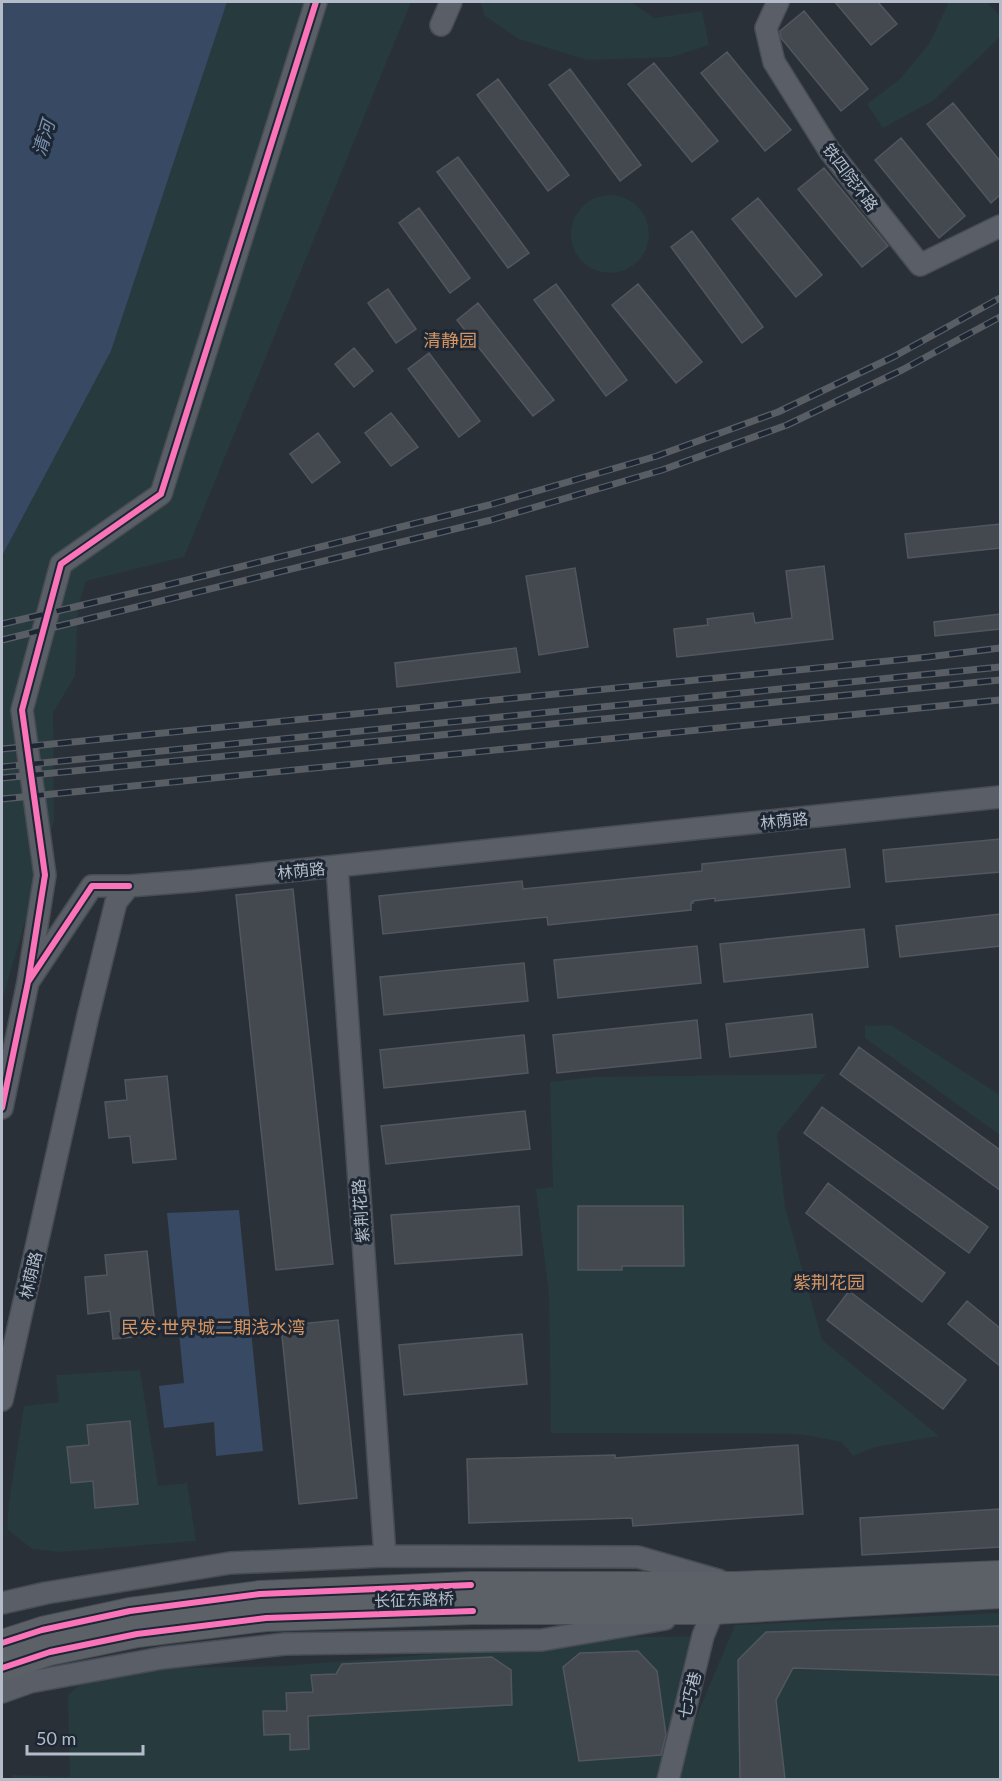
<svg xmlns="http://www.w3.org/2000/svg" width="1002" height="1781" font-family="Lato,'Noto Sans SC',sans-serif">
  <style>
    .green { fill: #273a3e }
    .water { fill: #384963 }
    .building { fill: #444950; stroke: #52575f; stroke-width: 1.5 }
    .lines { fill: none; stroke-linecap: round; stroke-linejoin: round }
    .minor-casing { stroke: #484c53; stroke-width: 24 }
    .major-casing { stroke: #484c55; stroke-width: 28 }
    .minor { stroke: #5a5e66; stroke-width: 21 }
    .major { stroke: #5c6168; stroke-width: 26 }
    .rail-casing { stroke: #595d64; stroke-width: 7 }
    .rail { stroke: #1d2633; stroke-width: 4.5; stroke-dasharray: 14; stroke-linecap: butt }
    .cycleway-casing { stroke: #1d2633; stroke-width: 10 }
    .cycleway { stroke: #fb73b8; stroke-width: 6 }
    .labels { text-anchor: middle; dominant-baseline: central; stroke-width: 6; stroke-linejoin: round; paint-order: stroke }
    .street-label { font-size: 16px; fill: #b4bcc9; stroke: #1d2633 }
    .water-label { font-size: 18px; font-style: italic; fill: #7c92b1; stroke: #1d2633 }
    .neighbourhood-label { font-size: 18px; fill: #d59563; stroke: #1d2633 }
  </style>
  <rect width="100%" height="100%" fill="#2a3038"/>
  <path class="green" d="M227 2H411L184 557 86 581 78 606 75 676 53 713 54 821 2 1001V556L111 351Z
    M480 2H631L654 18 702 11 709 45 672 57 587 60 519 39 485 16Z
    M949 2H987L1000 16V37L934 100 883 128 867 104 899 80 929 44Z
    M571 234a39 39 0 1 1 78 0a39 39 0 1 1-78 0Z
    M891 1025 1000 1095V1135L865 1038V1026Z
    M826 1074 777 1134 785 1207 822 1340 939 1436 875 1447 853 1456 842 1442 800 1434 551 1433 549 1293 536 1189 553 1187 550 1082 593 1077Z
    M140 1370 158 1486 187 1483 196 1541 60 1552 32 1549 7 1529 9 1502 24 1406 59 1402 56 1375Z
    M1000 1613V1779L670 1780 735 1625Z
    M703 1636 668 1779 12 1780V1775L70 1777 68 1695 85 1680 170 1668 282 1666 511 1648 595 1638Z"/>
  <path class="water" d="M2 2H227L111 351 2 556Z
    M239 1210 263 1451 216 1456 214 1422 164 1428 159 1386 184 1383 167 1213Z"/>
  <path class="building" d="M835 2H878L897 24 871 45Z
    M804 11 868 89 841 111 781 38 780 31Z
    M727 52 791 130 765 151 701 73Z
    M654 63 718 141 692 162 628 84Z
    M570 69 641 165 620 181 549 85Z
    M498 79 569 175 548 191 477 95Z
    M953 103 1000 161V195L991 203 927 124Z
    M901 138 965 216 939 238 875 160Z
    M458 157 529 253 508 268 437 172Z
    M824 168 888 246 862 267 798 189Z
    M758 198 822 275 796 297 732 219Z
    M419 208 470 278 450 293 399 223Z
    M692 231 763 327 742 343 671 247Z
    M556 284 627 380 606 396 534 300Z
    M638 284 702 362 676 383 612 305Z
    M388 289 416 329 396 343 368 303Z
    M478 303 554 400 533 416 457 320Z
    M354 348 373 371 354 387 335 364Z
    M429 353 480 421 459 437 408 369Z
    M391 413 418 447 391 466 365 433Z
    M318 433 340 462 312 483 290 454Z
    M1000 524V548L908 558 905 534Z
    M824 566 833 639 677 657 674 629 708 625 707 619 753 613 755 623 792 618 786 571Z
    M575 568 588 647 539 655 526 576Z
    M1000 614V629L935 636 934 622Z
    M516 648 520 672 397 687 395 663Z
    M1000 839V872L886 882 883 850Z
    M845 849 850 887 715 901V898L693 901V903H691V910L548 925 547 917 383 934 379 896 522 881 523 889 702 871V864Z
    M293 889 333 1264 276 1270 236 895Z
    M1000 914V946L900 957 896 926Z
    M864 929 868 967 724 982 720 944Z
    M697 946 701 983 558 998 554 960Z
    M524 963 528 1001 384 1015 380 977Z
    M812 1014 816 1047 730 1057 726 1024Z
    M697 1020 701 1058 557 1073 553 1035Z
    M524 1035 528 1073 384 1088 380 1050Z
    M859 1047 1000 1150V1190L840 1074Z
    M167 1076 176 1159 133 1163 130 1136 109 1138 105 1102 127 1100 125 1080Z
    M822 1107 988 1227 969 1253 804 1133Z
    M525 1111 530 1149 386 1164 381 1126Z
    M828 1183 945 1273 922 1302 806 1213Z
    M519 1206 522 1255 395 1264 391 1215Z
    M578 1206H683L684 1266H622V1270H578Z
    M147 1251 156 1335 113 1339 110 1311 88 1314 85 1277 107 1275 105 1255Z
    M849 1291 966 1380 943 1409 827 1320Z
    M967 1301 1000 1328V1366L948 1324Z
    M338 1320 357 1498 299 1504 281 1326Z
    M522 1334 527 1384 404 1395 399 1345Z
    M130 1421 138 1504 95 1508 93 1481 71 1483 67 1447 89 1445 87 1425Z
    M798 1445 803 1514 633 1526 632 1518 469 1523 467 1459 615 1455V1458Z
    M1000 1509V1547L862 1555 860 1518Z
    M1000 1626V1675L793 1668 776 1700 785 1779H740L738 1660 766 1632Z
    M638 1651 657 1671 666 1735 661 1755 579 1761 563 1667 580 1653Z
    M492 1657 511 1670 512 1705 308 1716 309 1749 290 1750V1734L264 1735 263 1711H287L286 1693 313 1692 311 1675 336 1674 342 1664Z"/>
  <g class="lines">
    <defs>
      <path id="minor" d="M778 2 766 28 774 62 829 150 920 265 1000 226
        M441 25 451 2
        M337 866 385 1556
        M28 982 45 875 22 710 61 564 161 494 316 2
        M2 1108 28 982 92 886H129
        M2 1400 88 1016 116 902 129 886 193 881 1000 797
        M2 1603 46 1593 230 1563 385 1556 638 1557 718 1580
        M2 1692 30 1682 162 1658 285 1644 542 1640 665 1619
        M668 1780 703 1636 713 1611"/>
      <path id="major" d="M2 1643 42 1630 130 1611 260 1594 471 1585H736L1000 1574
        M2 1668 50 1652 137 1634 266 1618 473 1611H713L1000 1595"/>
    </defs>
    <use href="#minor" class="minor-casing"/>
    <use href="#major" class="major-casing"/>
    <use href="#minor" class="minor"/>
    <use href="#major" class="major"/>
    <defs>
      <path id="rail" d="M2 624 155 588 489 505 657 456 778 412 895 356 1000 298
        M2 640 491 520 662 470 787 425 902 370 1000 317
        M2 749 928 657 1000 648
        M2 767 1000 667
        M2 778 1000 680
        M2 799 1000 700"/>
    </defs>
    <use href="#rail" class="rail-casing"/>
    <use href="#rail" class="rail"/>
    <defs>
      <path id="cycleway" d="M28 982 45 875 22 710 61 564 161 494 316 2
        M2 1108 28 982 92 886H129
        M2 1643 42 1630 130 1611 260 1594 471 1585
        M2 1668 50 1652 137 1634 266 1618 473 1611"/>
    </defs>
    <use href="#cycleway" class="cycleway-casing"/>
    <use href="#cycleway" class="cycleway"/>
  </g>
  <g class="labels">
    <g class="street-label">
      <text transform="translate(851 177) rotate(53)">铁四院环路</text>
      <text transform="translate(784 820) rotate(-6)">林荫路</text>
      <text transform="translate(301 870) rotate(-6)">林荫路</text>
      <text transform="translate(360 1211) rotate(-94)">紫荆花路</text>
      <text transform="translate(30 1275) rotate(-77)">林荫路</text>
      <text transform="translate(414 1599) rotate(-2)">长征东路桥</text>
      <text transform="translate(689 1695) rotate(-76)">七巧巷</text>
    </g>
    <g class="water-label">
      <text transform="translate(43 138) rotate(-73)">清河</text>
    </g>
    <g class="neighbourhood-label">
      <text x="450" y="340">清静园</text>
      <text x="829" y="1282">紫荆花园</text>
      <text x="213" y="1327">民发·世界城二期浅水湾</text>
    </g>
  </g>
  <rect width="1002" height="1781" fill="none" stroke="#b4bcc9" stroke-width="6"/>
  <path d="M27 1745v9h116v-9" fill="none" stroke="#b4bcc9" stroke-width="3"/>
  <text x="36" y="1745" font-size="18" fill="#b4bcc9" stroke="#1d2633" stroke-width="4.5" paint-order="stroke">50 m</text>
</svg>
